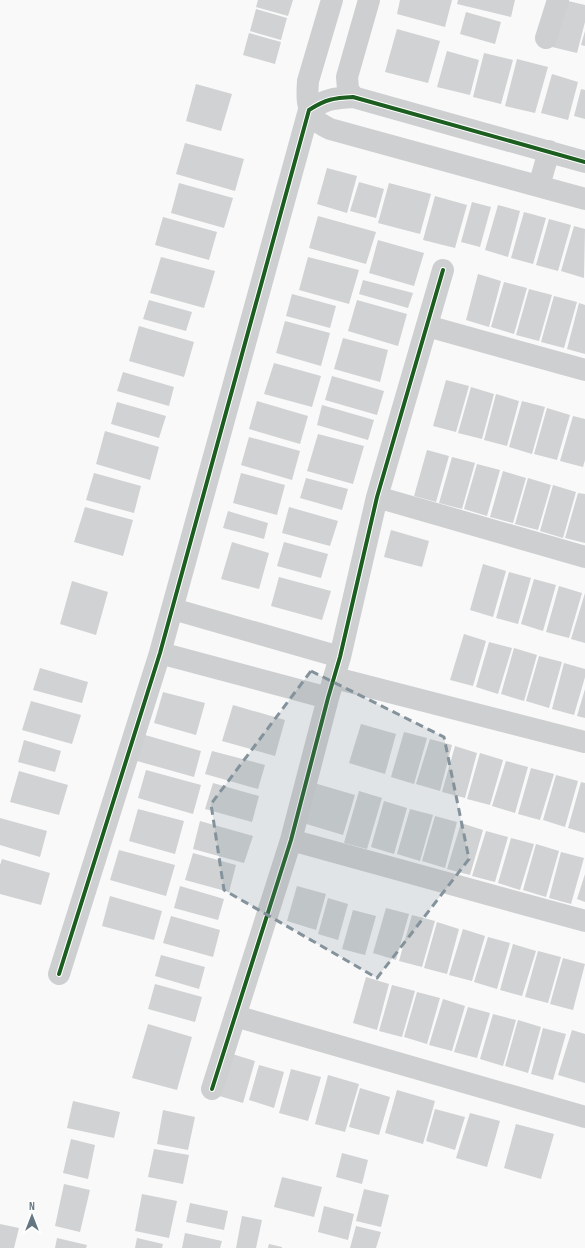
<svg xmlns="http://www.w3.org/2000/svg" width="585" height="1248" font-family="'Sofia Sans Condensed',sans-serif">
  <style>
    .building { fill: #d0d2d3 }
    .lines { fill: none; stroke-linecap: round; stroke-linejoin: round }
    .minor { stroke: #cecfd0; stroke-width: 22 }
    .cycleway-casing { stroke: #fff; stroke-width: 6 }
    .cycleway { stroke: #1b5e20; stroke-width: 4 }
    .marked { fill: #84929c; fill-opacity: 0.2; stroke: #84929c; stroke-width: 3; stroke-dasharray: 8 5; stroke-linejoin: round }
  </style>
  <rect width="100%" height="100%" fill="#f9f9f9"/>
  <path class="building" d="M258 0H293L288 16 256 7Z
    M400 0H452L445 27 397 14Z
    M458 0H515L511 17 457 4Z
    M564 0 585 5V22L577 53 552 47Z
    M256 9 287 18 281 40 250 31Z
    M466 12 501 22 495 44 460 34Z
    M397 29 440 41 428 83 385 72Z
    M585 31V46L581 45Z
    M249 33 281 42 275 64 243 55Z
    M447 51 479 60 470 95 437 87Z
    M484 53 513 60 501 104 473 97Z
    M517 59 548 67 535 113 505 106Z
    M552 74 578 82 568 120 541 113Z
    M196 84 232 94 221 131 186 121Z
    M581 89 585 90V119L574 116Z
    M185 143 244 159 235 191 176 174Z
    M327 168 357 176 347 213 317 204Z
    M359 182 384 189 376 218 350 211Z
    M179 183 233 198 224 228 171 213Z
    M389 183 431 194 420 234 378 223Z
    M435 196 467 205 455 248 423 240Z
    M472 202 491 207 480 247 461 242Z
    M498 205 520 211 508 257 485 250Z
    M524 212 546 218 533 264 511 258Z
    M318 216 376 232 366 264 309 248Z
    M163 217 217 232 209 260 155 245Z
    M549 219 571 225 558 271 536 265Z
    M574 226 585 229 584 278 561 271Z
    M378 240 424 253 414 286 369 273Z
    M161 257 215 271 204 308 150 293Z
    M308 257 359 270 349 304 299 290Z
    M478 274 501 281 489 327 466 320Z
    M363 280 413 293 408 308 359 294Z
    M504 282 527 288 514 334 491 327Z
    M529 289 552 295 539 341 516 335Z
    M292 294 336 306 330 328 286 316Z
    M554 296 577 302 564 348 541 342Z
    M149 300 192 312 186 331 143 319Z
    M357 300 407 314 398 346 348 331Z
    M579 303 585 305V354L567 349Z
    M285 321 330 333 321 366 276 353Z
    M139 326 194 342 184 377 129 361Z
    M343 338 388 350 380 382 334 369Z
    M274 363 321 376 312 407 264 394Z
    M123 372 174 387 169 406 117 391Z
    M332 376 384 391 377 415 325 400Z
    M446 380 469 386 456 432 433 426Z
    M471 387 494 394 482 439 458 433Z
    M496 394 519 401 507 446 484 440Z
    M257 401 308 416 300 444 249 429Z
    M522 401 545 407 532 454 509 447Z
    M117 402 166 416 159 438 111 424Z
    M322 405 374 420 368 440 317 425Z
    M547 408 570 415 557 460 534 454Z
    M573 416 585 419V460L583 467 560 461Z
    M105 431 159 447 150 480 96 464Z
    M318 434 364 446 353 484 307 471Z
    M249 437 300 451 292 480 241 465Z
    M427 450 449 456 436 502 414 496Z
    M452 457 475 463 462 509 439 503Z
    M477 464 500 470 487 516 464 509Z
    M503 471 526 478 513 523 490 517Z
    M94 473 141 486 134 513 86 500Z
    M241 473 285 485 277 515 233 503Z
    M306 478 348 489 342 510 300 498Z
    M528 478 551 485 538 530 515 524Z
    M553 485 576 492 563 538 540 531Z
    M578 493 585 494V543L565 538Z
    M85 507 133 520 123 556 74 542Z
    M289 507 338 521 330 546 282 533Z
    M228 511 268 523 264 539 223 528Z
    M391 530 429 541 422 567 384 557Z
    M232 542 269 553 259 589 221 579Z
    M284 542 328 554 321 578 277 566Z
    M483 564 506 571 493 617 470 610Z
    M509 572 531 578 518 624 496 618Z
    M279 577 331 591 322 620 271 606Z
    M534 579 556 585 543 631 521 624Z
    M72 581 108 592 96 635 60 624Z
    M559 586 582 593 569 638 546 632Z
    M585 593V643L571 639Z
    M464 634 486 641 473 686 450 680Z
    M489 642 512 648 498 694 476 687Z
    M514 648 537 655 524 701 501 694Z
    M539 656 562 662 549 708 526 701Z
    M564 663 585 669V677L574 715 552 709Z
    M40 668 88 682 82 703 33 690Z
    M585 689V718L577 716Z
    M163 692 205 703 196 735 154 723Z
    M31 701 81 715 72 744 22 730Z
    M233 705 285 720 275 756 222 741Z
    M361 724 396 734 385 774 349 763Z
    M404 732 427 738 414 784 391 777Z
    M145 735 201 751 194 777 137 761Z
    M430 739 452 745 440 791 416 784Z
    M24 740 61 751 55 772 18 762Z
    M455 746 477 753 465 798 442 792Z
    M212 751 265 765 258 789 205 774Z
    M480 753 503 760 490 805 467 799Z
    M506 761 528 767 515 813 492 806Z
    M531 768 554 774 540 820 518 814Z
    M146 770 201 785 193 814 138 798Z
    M19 771 68 785 59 815 10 802Z
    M556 775 578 781 565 827 543 820Z
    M581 782 585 783V833L568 828Z
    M213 783 259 796 252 822 205 809Z
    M314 783 355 795 343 835 303 823Z
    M359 791 382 798 367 849 344 843Z
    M384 801 407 808 394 854 371 847Z
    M138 809 184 821 175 854 129 841Z
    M410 809 433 815 420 861 397 854Z
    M435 816 457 822 445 868 422 861Z
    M0 818 47 831 40 857 0 845Z
    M200 821 253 836 244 863 193 849Z
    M461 823 483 830 470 875 447 869Z
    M486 831 508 837 495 882 472 876Z
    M511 838 534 844 520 890 498 883Z
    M536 844 559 851 546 897 523 890Z
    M119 850 175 865 166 896 110 880Z
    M561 852 584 858 571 904 549 898Z
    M193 853 236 865 229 892 185 880Z
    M2 859 50 873 41 905 0 894V865Z
    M585 874V902L577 899Z
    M180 886 224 899 218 920 174 908Z
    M297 886 326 894 316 930 287 921Z
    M110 896 162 911 154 940 102 926Z
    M328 898 348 904 338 940 318 934Z
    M386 908 409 914 396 960 373 953Z
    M353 910 376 916 365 955 342 949Z
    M412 915 435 921 422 967 399 961Z
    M171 916 220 930 213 957 163 943Z
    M437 922 459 929 447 974 424 968Z
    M463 929 485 936 472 981 449 975Z
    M488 937 510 943 497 989 474 982Z
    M513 944 536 951 522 996 500 990Z
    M538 951 561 957 548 1003 525 997Z
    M161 955 205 967 199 989 155 976Z
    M563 958 585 964 573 1010 550 1004Z
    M366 977 389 984 377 1030 353 1023Z
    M155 984 202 997 195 1022 148 1009Z
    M392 985 415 991 402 1037 379 1031Z
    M417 992 440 998 427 1044 404 1037Z
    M443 999 465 1006 452 1051 429 1045Z
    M468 1007 490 1013 477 1058 454 1052Z
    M493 1014 516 1020 503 1066 480 1059Z
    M518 1020 541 1027 528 1073 505 1066Z
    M148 1024 192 1037 177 1090 132 1078Z
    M543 1028 566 1034 553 1080 531 1074Z
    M572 1030 585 1034V1083L558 1075Z
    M229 1053 255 1061 243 1103 216 1095Z
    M259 1065 284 1072 274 1108 249 1100Z
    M291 1069 321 1077 308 1121 279 1113Z
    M328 1075 359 1084 345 1132 315 1124Z
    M360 1088 390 1097 379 1135 349 1127Z
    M397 1090 435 1101 423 1144 385 1133Z
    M73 1101 120 1112 114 1138 67 1128Z
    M435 1109 465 1117 455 1150 426 1141Z
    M163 1110 195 1117 188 1150 157 1144Z
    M470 1113 500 1121 487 1167 456 1158Z
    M516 1124 554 1134 541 1179 504 1168Z
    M71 1139 95 1145 88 1179 63 1173Z
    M154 1149 189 1155 183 1184 148 1177Z
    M342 1153 368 1160 362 1184 336 1177Z
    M282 1177 322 1187 314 1217 274 1207Z
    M64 1184 90 1190 80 1232 55 1226Z
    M364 1189 389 1195 381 1227 356 1221Z
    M142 1194 177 1201 169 1238 135 1231Z
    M190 1203 228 1211 224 1230 186 1222Z
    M324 1206 354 1214 348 1240 318 1232Z
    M242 1216 262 1220 256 1248H236Z
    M0 1224 19 1228 14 1248H0Z
    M356 1226 381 1232 376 1248H350Z
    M185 1233 222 1241 220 1248H182Z
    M57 1238 87 1245 86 1248H55Z
    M137 1238 163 1244 162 1248H135Z
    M269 1244 282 1247V1248H268Z"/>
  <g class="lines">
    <path class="minor" d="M332 0 308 81C307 94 306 111 317 121 320 124 326 127 330 129L585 199
      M546 38 558 0
      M353 97 348 89 347 77 369 0
      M539 186 549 151
      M427 326 585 370
      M377 497 585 557
      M173 609 340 657
      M160 653 328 698
      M335 678 585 742
      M291 840 585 921
      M59 974 160 653 309 110C326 99 334 98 353 97L585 162
      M235 1016 585 1117
      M212 1089 291 840 328 698 340 657 377 497 443 270"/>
    <defs>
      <path id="cycleway" d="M59 974 160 653 309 110C326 99 334 98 353 97L585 162
        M212 1089 291 840 328 698 340 657 377 497 443 270"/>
    </defs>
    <use href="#cycleway" class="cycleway-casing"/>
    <use href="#cycleway" class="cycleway"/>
  </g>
  <path class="marked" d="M311 671 444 737 469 859 377 978 224 890 211 804Z"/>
  <g transform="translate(32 1216)" stroke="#ffffff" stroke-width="3" paint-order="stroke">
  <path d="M0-3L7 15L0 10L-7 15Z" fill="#657683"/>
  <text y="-6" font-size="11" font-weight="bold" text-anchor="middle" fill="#657683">N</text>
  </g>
</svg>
